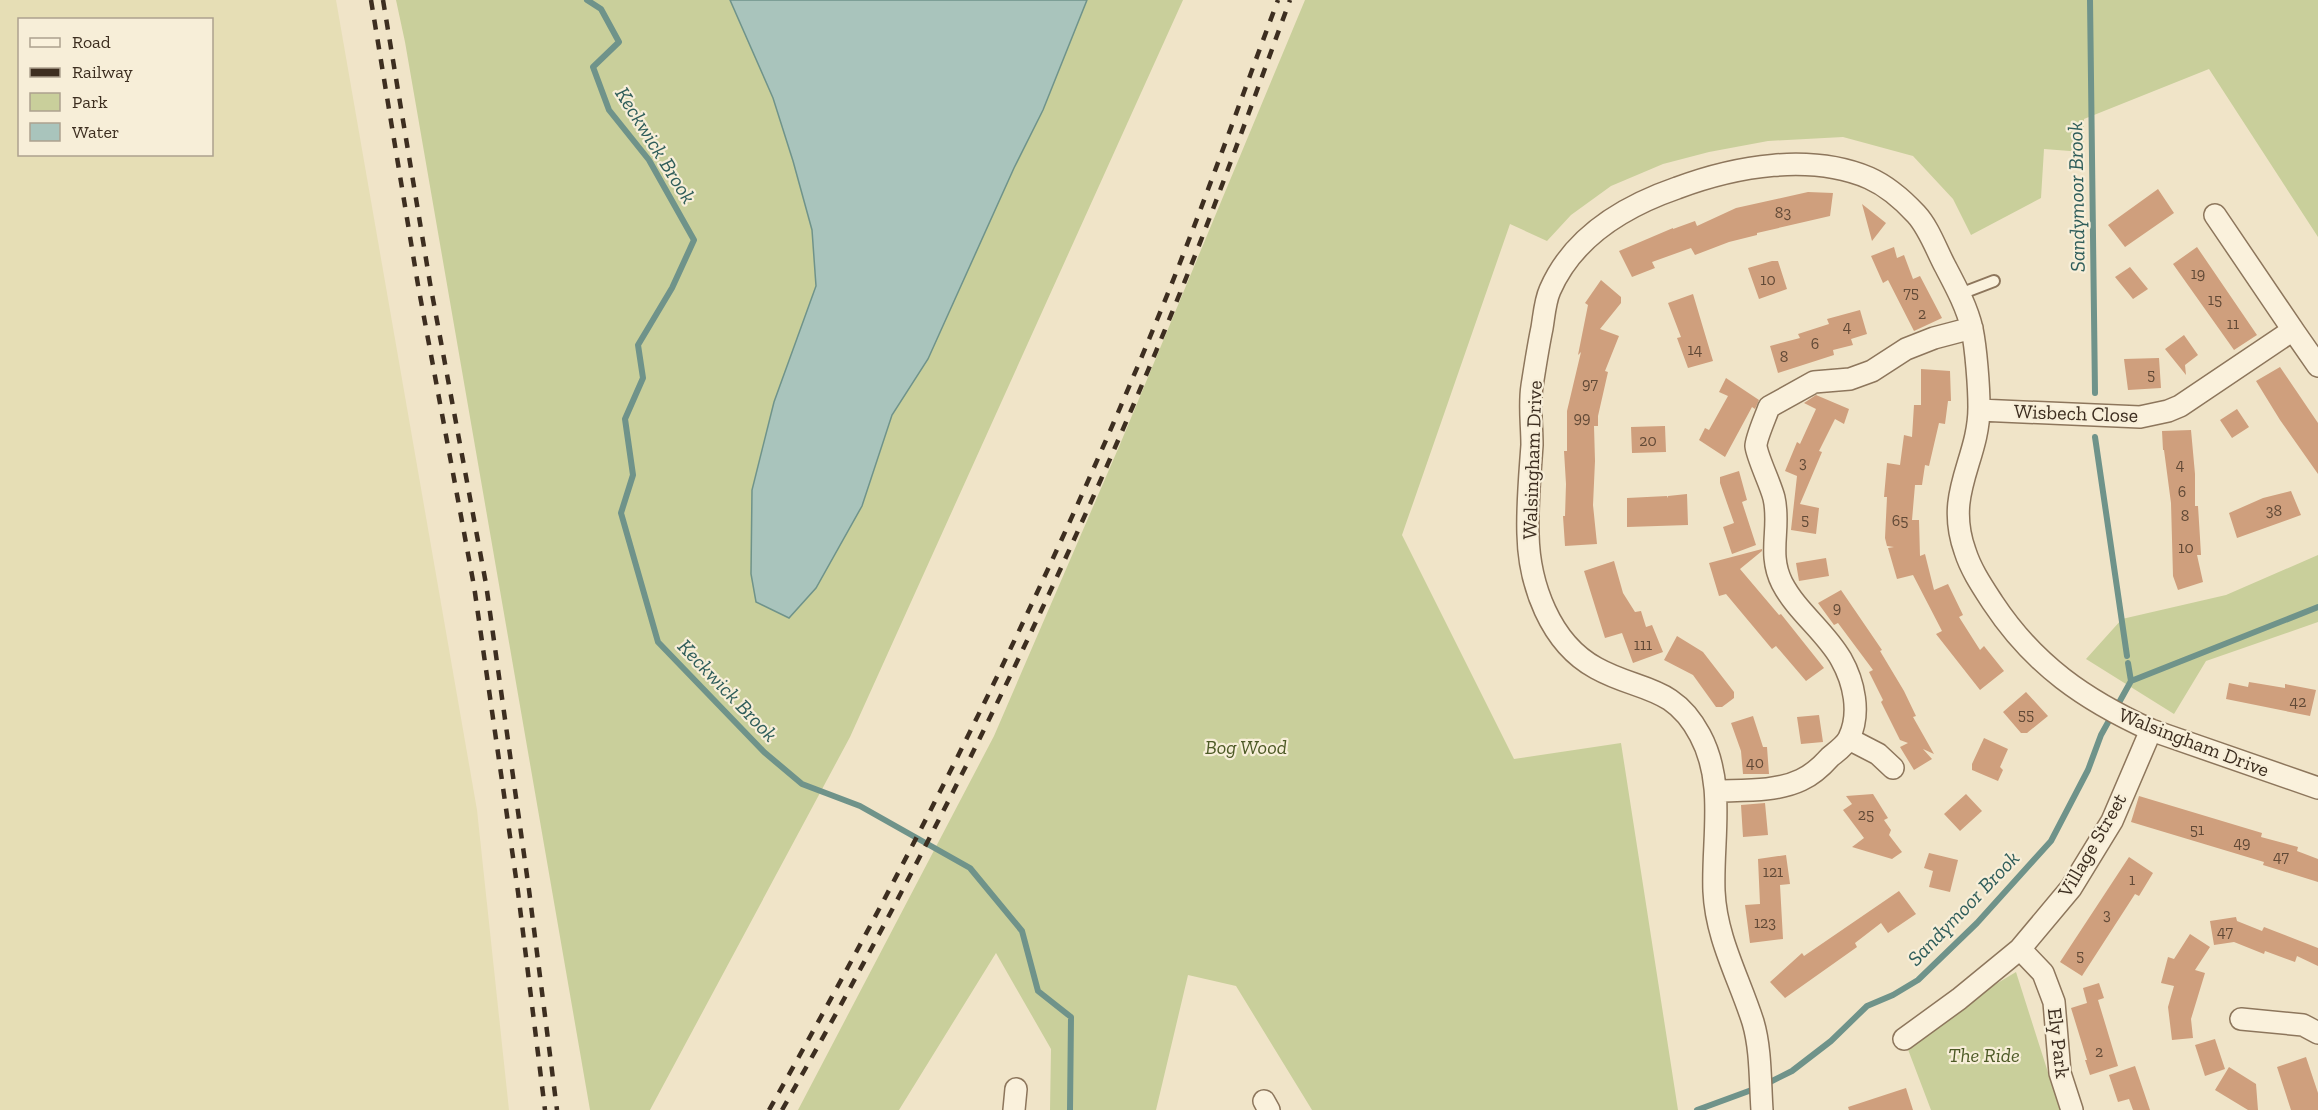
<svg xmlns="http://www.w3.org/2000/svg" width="2318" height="1110" font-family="'Zilla Slab',serif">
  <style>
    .farmland { fill: #e6deb5; fill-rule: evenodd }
    .green { fill: #c9cf9b }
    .water { fill: #a9c4bc; stroke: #6f938a; stroke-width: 1.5 }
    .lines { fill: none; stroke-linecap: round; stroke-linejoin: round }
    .stream { stroke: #6f938a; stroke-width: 6 }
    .building { fill: #cf9f7d }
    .service-casing { stroke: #8d765c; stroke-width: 14 }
    .minor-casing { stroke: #8d765c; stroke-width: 24 }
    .service { stroke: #faf1dc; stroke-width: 10 }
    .minor { stroke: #faf1dc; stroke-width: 21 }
    .rail { stroke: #3d2e20; stroke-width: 4.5; stroke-dasharray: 10 10; stroke-linecap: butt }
    .labels { text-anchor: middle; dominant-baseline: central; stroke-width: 4.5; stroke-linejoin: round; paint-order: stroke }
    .number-label { font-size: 16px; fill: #624a37 }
    .street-label { font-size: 20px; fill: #3d2e20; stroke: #f7eed8 }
    .park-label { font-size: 20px; font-style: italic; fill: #4d5a26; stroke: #f7eed8 }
    .water-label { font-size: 21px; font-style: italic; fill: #2f5d5a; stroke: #f7eed8 }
  </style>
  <rect width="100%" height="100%" fill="#f0e4c8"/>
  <path class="farmland" d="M0 0H336L477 810 509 1110H0ZM20 20H212V154H20Z"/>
  <path class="green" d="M396 0H730L773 98 793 161 812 230 816 287 774 402 752 490 862 506 892 415 928 359 1014 168 1043 110 1087 0H1183L850 737 650 1110H590L405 42Z
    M1305 0H2318V237L2209 69 2084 119 2083 152 2044 149 2041 198 1971 235 1953 199 1913 156 1843 137 1768 141 1709 152 1663 164 1611 186 1571 215 1547 241 1510 224 1402 535 1514 759 1621 743 1678 1110H1312L1236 986 1188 975 1156 1110H1050L1051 1049 996 953 899 1110H798L994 736 1121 442Z
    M2318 555V622L2206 661 2174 714 2086 659 2122 619 2226 595Z
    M2016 972 2060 1110H1931L1904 1039Z"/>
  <path class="water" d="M730 0H1087L1043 110 1014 168 928 359 892 415 862 506 816 588 789 618 756 602 751 574 752 490 774 402 816 286 812 230 793 161 773 98Z"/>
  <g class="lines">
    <path class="stream" d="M587 0 601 9 619 42 593 67 609 110 649 160 694 240 672 288 638 345 643 378 625 419 633 475 621 513 658 642 764 752 802 784 860 806 970 868 1022 931 1038 991 1071 1017 1070 1110
      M2090 0 2095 393
      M2095 437 2127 656
      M2131 681 2318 607
      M1766 1084 1792 1071 1831 1041 1867 1006 1893 995 1918 980 1977 923 2051 841 2088 770 2101 735 2131 681 2128 663
      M1697 1110 1757 1088"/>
  </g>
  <path class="building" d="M2158 189 2174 213 2125 247 2108 225Z
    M1808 192 1833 193 1830 216 1757 233V235L1729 242 1695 255 1691 248 1652 262 1655 268 1632 277 1619 251 1673 228V229L1695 221 1697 226 1736 208Z
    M1862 204 1886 223 1872 241Z
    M1894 247 1897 258 1904 255 1913 279 1920 276 1942 318 1914 331 1888 280 1883 283 1871 256Z
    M2197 247 2257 335 2234 350 2173 264Z
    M1772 261H1778L1787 289 1759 299 1748 268Z
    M2130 267 2148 289 2133 299 2115 277Z
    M1601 280 1621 297V303L1600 329 1619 336 1605 371 1608 372 1598 416V426H1594L1595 461 1593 505 1597 544 1565 546 1563 516H1565L1566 484 1564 451H1567V411L1581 352 1578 355 1588 305 1585 303Z
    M1693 294 1713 361 1688 368 1677 338 1681 337 1668 303Z
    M1860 310 1867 334 1851 339 1853 345 1833 350 1834 355 1778 373 1770 346 1800 338 1798 334 1829 324 1827 319Z
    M2184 335 2198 355 2185 365 2186 375 2165 349Z
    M2159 358 2161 388 2128 390 2124 359Z
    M2280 367 2318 423V474L2280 420 2256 381Z
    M1921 369 1950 371 1951 401H1948L1945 424 1939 423 1929 466 1925 465 1922 485H1915L1912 520H1919L1920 556 1925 554 1934 590 1948 584 1963 615 1959 617 1980 650 1984 646 2004 671 1980 690 1936 634 1942 631 1913 575 1897 579 1888 548 1894 547 1887 546 1885 538 1887 497H1884L1887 463 1900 465 1904 435 1912 437 1914 405H1921Z
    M1726 378 1759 400 1755 409 1752 407 1725 457 1699 440 1705 428 1709 430 1728 396 1719 392Z
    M1816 395 1849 409 1844 424 1835 419 1819 451 1822 452 1800 504 1819 508 1816 534 1791 530 1797 476 1785 471 1797 442 1800 444 1816 409 1804 403Z
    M2237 409 2249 427 2232 438 2220 420Z
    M1665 426 1666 452 1632 453 1631 427Z
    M2191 430 2195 474V506H2198L2200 538 2201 555H2197L2203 582 2178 590 2173 576 2171 503 2164 450H2163L2162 431Z
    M1739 471 1747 500 1742 502 1756 545 1732 554 1723 527 1734 523 1720 483V477Z
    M2291 491 2301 515 2237 538 2229 513 2263 498Z
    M1687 494 1688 525 1627 527V498L1667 496V498L1668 496Z
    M1762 549V551L1740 569 1779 615 1781 614 1824 668 1806 681 1776 646 1772 649 1726 594 1719 596 1709 563Z
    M1826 558 1829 576 1799 581 1796 563Z
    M1614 561 1623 593 1635 612 1641 611 1646 627 1652 625 1663 652 1633 663 1622 633 1605 638 1584 571Z
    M1841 590 1882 650 1880 651 1904 691 1916 716 1913 717 1934 754 1923 749 1932 759 1914 770 1900 747 1908 743 1900 740 1881 702 1883 700 1869 672 1873 670 1838 623 1834 625 1818 603Z
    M1677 636 1703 652 1734 692V698L1722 707H1716L1693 675 1664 660Z
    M2249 682 2285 688V684L2316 690 2310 716 2226 699 2229 683 2248 687Z
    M2026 692 2048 716 2027 733H2021L2003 712Z
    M1819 715 1823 742 1801 744 1797 717Z
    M1753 716 1763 747H1767L1769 774H1743L1741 751 1731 723Z
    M1984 738 2008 749 2000 767 2003 770 1998 781 1972 770V764Z
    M1873 794 1888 818 1884 820 1891 830 1889 835 1902 852 1892 859 1852 847 1864 838 1843 810 1852 804 1846 796Z
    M1966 794 1982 811 1960 831 1944 814Z
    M2139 796 2262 833 2261 837 2298 847 2297 851 2318 859V882L2263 865 2264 862 2131 822Z
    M1765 803 1768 835 1743 837 1741 805Z
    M1929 853 1958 860 1950 892 1929 887 1933 871 1924 868Z
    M1786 855 1790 884 1780 885 1783 939 1750 943 1745 905 1760 904 1758 859Z
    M2129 857 2153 873 2139 896 2135 894 2082 976 2060 962Z
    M1899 891 1916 914 1888 933 1881 923 1855 943 1857 947 1785 998 1770 982 1802 953 1804 956Z
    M2236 917 2237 921 2262 931 2264 927 2318 948V966L2297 956 2295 962 2265 951 2264 954 2234 942 2214 945 2210 921Z
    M2190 934 2210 947 2195 970 2205 973 2191 1019 2193 1038 2172 1040 2168 1007 2174 986 2161 983 2168 957 2174 959Z
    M2099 983 2104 998 2098 1000 2118 1066 2090 1075 2085 1060H2087L2071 1008 2087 1003 2083 988Z
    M2215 1039 2225 1069 2205 1076 2195 1045Z
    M2306 1057 2318 1093V1110H2291L2277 1067Z
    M2135 1066 2150 1110H2133L2129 1099 2118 1102 2109 1075Z
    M2229 1067 2256 1084 2258 1110H2248L2215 1090Z
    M1906 1088 1913 1110H1849L1848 1107Z"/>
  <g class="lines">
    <defs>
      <path id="service" d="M1960 294 1994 281"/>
      <path id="minor" d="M2293 330 2318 366
        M1979 410 2140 417 2168 411 2180 406 2293 330 2215 215
        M1849 739 1878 754 1893 768
        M1716 791C1743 790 1776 792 1801 780 1812 775 1822 766 1830 757 1836 752 1846 745 1849 738 1861 713 1854 682 1841 659 1825 631 1797 612 1782 583 1767 553 1781 528 1774 498 1771 485 1757 457 1756 446 1756 438 1766 416 1769 407L1814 382 1850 379 1872 371 1906 349 1934 338 1972 328
        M2020 949 2043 973 2054 1002 2060 1073 2072 1110
        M2241 1019 2303 1025 2318 1033
        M1904 1039 1959 999 2020 949 2071 888 2112 821 2151 730
        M1264 1101 1269 1110
        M1014 1110 1016 1089
        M1762 1110C1760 1081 1761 1049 1753 1022 1739 978 1716 938 1714 891 1712 839 1726 783 1700 735 1673 684 1639 692 1596 668 1550 643 1529 584 1528 534 1527 504 1530 474 1532 445 1532 425 1529 405 1532 386 1535 367 1538 347 1542 328 1544 316 1545 301 1550 290 1573 237 1625 206 1677 188 1736 166 1810 153 1869 178 1887 186 1903 200 1916 214 1929 228 1936 249 1945 266 1955 285 1967 307 1972 329 1976 348 1979 387 1979 407 1979 461 1944 492 1965 551 1971 570 1982 586 1993 603 2034 665 2085 700 2151 730L2318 788"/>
    </defs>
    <use href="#service" class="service-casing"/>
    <use href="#minor" class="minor-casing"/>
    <use href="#service" class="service"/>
    <use href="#minor" class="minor"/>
    <path class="rail" d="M371 0 418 285 474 586 518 892 545 1110
      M383 0 430 283 486 584 529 890 557 1110
      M769 1110C919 845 1056 570 1170 288 1208 193 1242 96 1278 0
      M782 1110C932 847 1066 574 1180 293 1219 197 1254 98 1290 0"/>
  </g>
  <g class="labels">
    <g class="number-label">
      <text x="1783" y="212">83</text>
      <text x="2198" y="273">19</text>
      <text x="1768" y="279">10</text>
      <text x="1911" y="292">75</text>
      <text x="2215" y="299">15</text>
      <text x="1922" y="313">2</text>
      <text x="2233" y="323">11</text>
      <text x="1847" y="326">4</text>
      <text x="1815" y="343">6</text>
      <text x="1695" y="349">14</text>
      <text x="1784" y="356">8</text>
      <text x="2151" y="374">5</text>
      <text x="1590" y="383">97</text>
      <text x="1582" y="417">99</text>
      <text x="1648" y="440">20</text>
      <text x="1803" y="462">3</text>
      <text x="2180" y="464">4</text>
      <text x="2182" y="491">6</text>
      <text x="2274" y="510">38</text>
      <text x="2185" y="515">8</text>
      <text x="1805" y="519">5</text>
      <text x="1900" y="520">65</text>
      <text x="2186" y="547">10</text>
      <text x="1837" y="607">9</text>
      <text x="1643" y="644">111</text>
      <text x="2298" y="701">42</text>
      <text x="2026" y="714">55</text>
      <text x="1755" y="762">40</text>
      <text x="1866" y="814">25</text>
      <text x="2197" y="829">51</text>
      <text x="2242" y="842">49</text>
      <text x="2281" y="856">47</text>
      <text x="1773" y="871">121</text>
      <text x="2132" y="879">1</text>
      <text x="2107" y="914">3</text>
      <text x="1765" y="922">123</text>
      <text x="2225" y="931">47</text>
      <text x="2080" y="955">5</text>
      <text x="2099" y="1051">2</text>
    </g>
    <g class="street-label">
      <text transform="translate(2076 413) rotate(2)">Wisbech Close</text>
      <text transform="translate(1532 460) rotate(-88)">Walsingham Drive</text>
      <text transform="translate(2194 742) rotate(21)">Walsingham Drive</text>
      <text transform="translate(2092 845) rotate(-60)">Village Street</text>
      <text transform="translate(2059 1043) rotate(83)">Ely Park</text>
    </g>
    <g class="park-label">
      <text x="1246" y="747">Bog Wood</text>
      <text x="1984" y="1055">The Ride</text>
    </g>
    <g class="water-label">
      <text transform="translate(656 145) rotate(58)">Keckwick Brook</text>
      <text transform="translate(2076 197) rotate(-91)">Sandymoor Brook</text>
      <text transform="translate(728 690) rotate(46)">Keckwick Brook</text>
      <text transform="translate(1963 908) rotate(-46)">Sandymoor Brook</text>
    </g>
  </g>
  <rect x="18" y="18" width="195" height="138" fill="#f7eed8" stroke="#ada18e" stroke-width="1.5"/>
  <rect x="30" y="38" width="30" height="9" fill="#faf1dc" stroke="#ada18e" stroke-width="1.5"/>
  <text x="72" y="48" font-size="18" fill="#3d2e20">Road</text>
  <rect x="30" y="68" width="30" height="9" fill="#3d2e20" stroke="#ada18e" stroke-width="1.5"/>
  <text x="72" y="78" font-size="18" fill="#3d2e20">Railway</text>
  <rect x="30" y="93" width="30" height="18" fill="#c9cf9b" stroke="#ada18e" stroke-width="1.5"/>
  <text x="72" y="108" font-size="18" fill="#3d2e20">Park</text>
  <rect x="30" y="123" width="30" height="18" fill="#a9c4bc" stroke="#ada18e" stroke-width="1.5"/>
  <text x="72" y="138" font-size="18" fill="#3d2e20">Water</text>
</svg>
